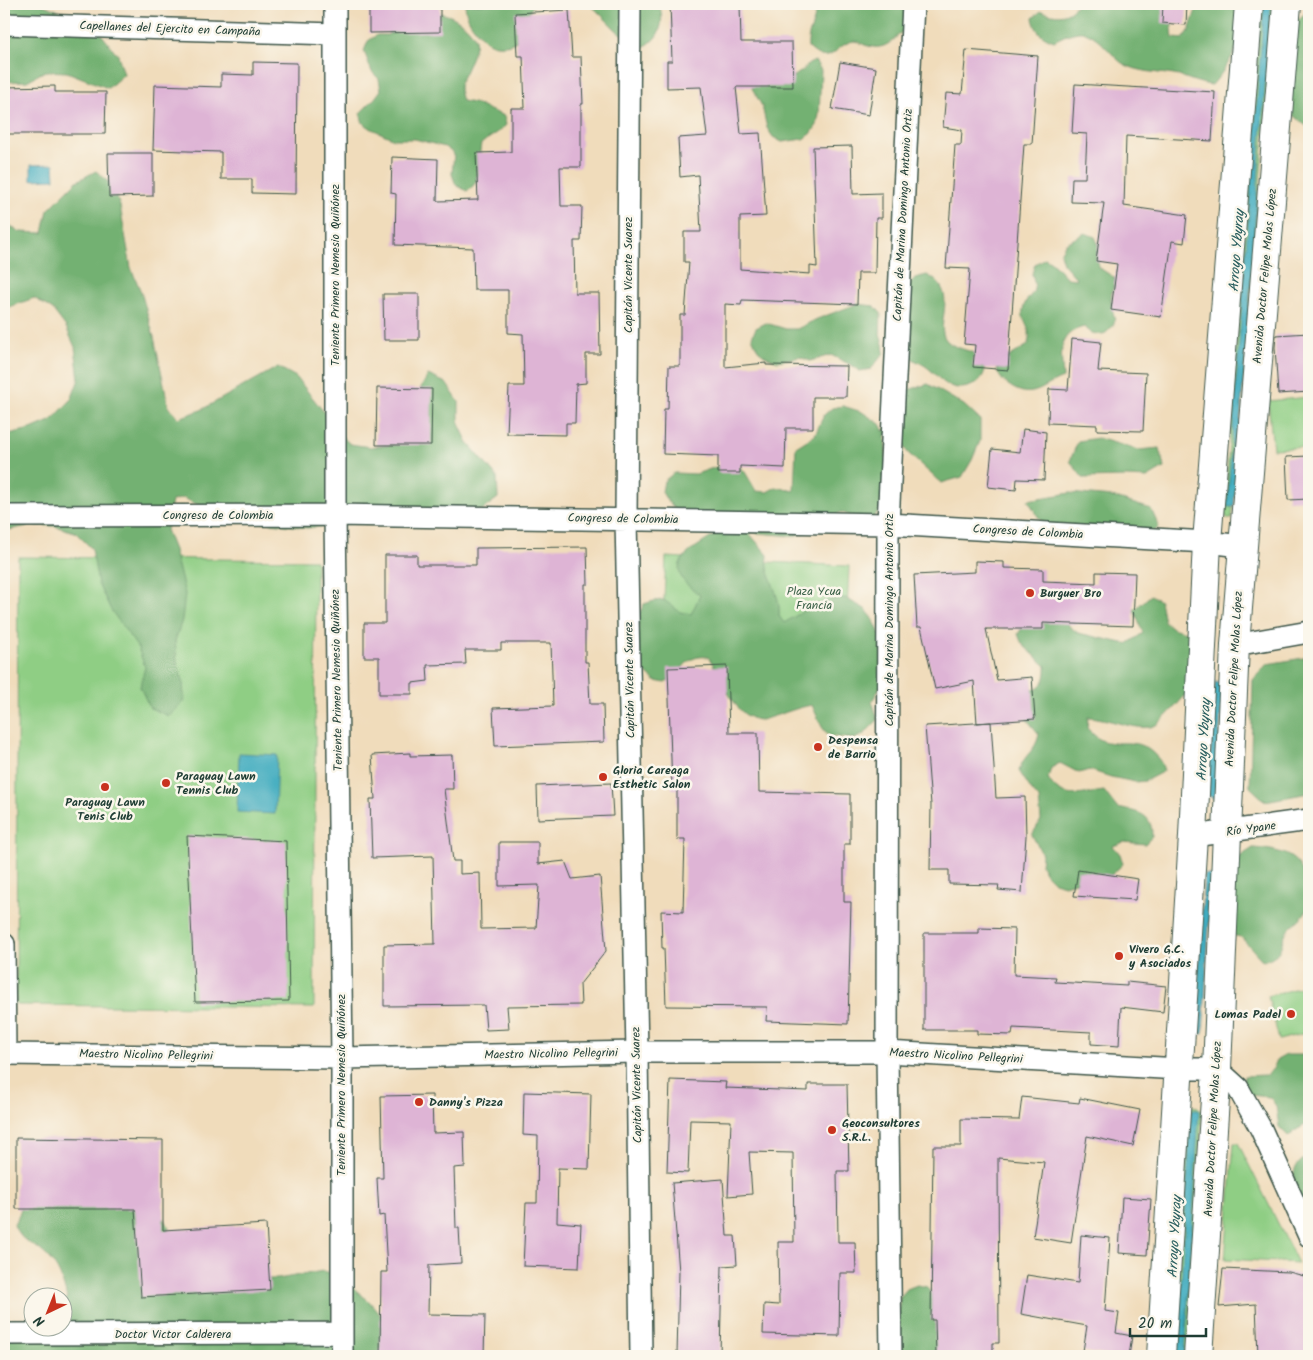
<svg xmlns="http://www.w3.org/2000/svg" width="1313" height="1360" font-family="Kalam,sans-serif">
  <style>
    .green { fill: #8fce84; stroke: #57865c }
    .forest { fill: #73b172; stroke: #497753 }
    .water { fill: #40acbf; stroke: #30747a }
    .building { fill: #deb4d5 }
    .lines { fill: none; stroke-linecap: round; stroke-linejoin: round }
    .minor-casing { stroke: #3e5548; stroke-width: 24 }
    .secondary-casing { stroke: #3e5548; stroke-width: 30 }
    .minor { stroke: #fff; stroke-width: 21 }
    .secondary { stroke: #fff; stroke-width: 28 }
    .poi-dot { fill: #c8321e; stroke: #fbf7ec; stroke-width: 2 }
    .labels { text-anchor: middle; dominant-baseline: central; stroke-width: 5; stroke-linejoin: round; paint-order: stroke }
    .street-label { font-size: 12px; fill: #1f3d34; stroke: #fbf7ec }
    .park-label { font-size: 12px; fill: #3b6148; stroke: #fbf7ec }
    .poi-label { font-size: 12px; font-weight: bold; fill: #1f3d34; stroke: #fbf7ec; text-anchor: start }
    .water-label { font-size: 14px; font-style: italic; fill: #295e5e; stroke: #fbf7ec }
  </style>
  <rect width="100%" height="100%" fill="#fbf7ec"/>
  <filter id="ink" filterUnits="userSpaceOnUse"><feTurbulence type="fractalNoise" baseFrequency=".02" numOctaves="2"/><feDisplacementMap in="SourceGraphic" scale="10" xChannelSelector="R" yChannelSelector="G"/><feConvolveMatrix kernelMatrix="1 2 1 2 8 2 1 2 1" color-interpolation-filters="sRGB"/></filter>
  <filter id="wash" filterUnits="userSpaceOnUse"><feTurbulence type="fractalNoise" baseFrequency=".0096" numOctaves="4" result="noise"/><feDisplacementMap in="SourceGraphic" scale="20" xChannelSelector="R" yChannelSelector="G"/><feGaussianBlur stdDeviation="1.12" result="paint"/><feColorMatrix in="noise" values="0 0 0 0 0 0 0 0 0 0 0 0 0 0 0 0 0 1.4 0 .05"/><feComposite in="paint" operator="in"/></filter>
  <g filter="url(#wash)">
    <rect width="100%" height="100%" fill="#f0dcbb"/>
    <path class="green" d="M1261 4H1275L1232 519H1228L1224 514Z
      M1309 397V447L1273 449 1268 401Z
      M18 557 316 560 314 1008 16 1005Z
      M666 557 849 566 845 660 663 620Z
      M1309 985V1032L1279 1040 1268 996Z
      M1192 1106 1198 1107 1202 1112 1188 1356H1173L1189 1107Z
      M1234 1143H1238L1298 1263 1225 1259Z"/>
    <path class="forest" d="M4 4H41L93 24 118 55 124 74 108 88 67 72 45 71 27 81 4 82Z
      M465 4H535C521 18 528 45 503 45 494 46 488 43 482 37 472 26 466 19 465 4Z
      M589 4H659C666 24 659 43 637 49 630 39 621 35 613 27 605 19 598 11 589 4Z
      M787 4H905V29C892 41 885 52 865 45 862 44 858 41 855 41 835 42 832 71 808 47 807 34 813 28 815 15L805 10Z
      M1077 4H1160C1177 14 1170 21 1173 38L1183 39 1189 31 1198 4H1257C1244 32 1233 62 1212 85 1200 84 1190 79 1179 76 1161 72 1138 73 1122 63 1111 55 1098 34 1083 32 1074 31 1061 37 1054 41 1041 36 1036 32 1033 18L1041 11C1056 16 1067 18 1077 4Z
      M419 11C428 12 440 12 450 16 458 19 472 29 475 39 477 48 470 60 467 68 460 84 456 83 462 101L473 103 504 116 506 125C498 134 489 137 481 144 477 162 485 179 467 191L456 185 452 174 454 154 445 147 415 139H394L372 129 363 123 360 113 375 98 381 90 379 79 372 72 364 51 368 41 377 35H388L399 17Z
      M1308 11 1309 12V128L1286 110 1290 26Z
      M815 61 821 70 819 114 817 125 811 134 803 139 782 142 773 137 767 128 762 106 752 88 758 79C772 80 787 82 799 73 807 68 803 66 815 61Z
      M96 171 113 186 120 206 131 268 141 292 154 337 169 408 179 418 201 410 278 367 296 377 324 412 335 430 350 444 370 447 393 445 413 438 417 395 428 375 446 383 459 402V424L468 443 497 477 498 498 482 510 307 528 222 516 183 498 172 501 166 530 174 550 185 594 182 620 175 641 177 662 183 681 184 702 169 716 150 708 140 687 145 667 138 648 111 610 98 584 92 549 75 532 54 526 32 525 4 531V435L31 429 52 420 71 400 79 379 75 347 66 327 53 310 34 298 4 309V222L20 232 43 233 48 210 77 181Z
      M1085 233 1095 237 1099 246 1098 267 1115 278C1115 285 1111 292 1111 299 1111 318 1123 320 1103 335L1092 333 1084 327C1055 334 1062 355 1063 378 1043 385 1034 400 1013 388 1005 383 1001 380 997 371L1001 362 1028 345C1028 341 1030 337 1029 333 1028 325 1021 318 1023 310 1026 293 1040 297 1032 274L1035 264 1045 258 1053 263 1067 278 1077 279 1063 263 1060 253 1066 243Z
      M927 275C962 292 932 325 947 341 955 349 972 350 983 357 984 360 985 365 985 368 984 383 966 391 953 387 942 384 936 374 928 368 921 362 911 361 907 352 904 345 907 297 908 286L915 278Z
      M857 304 874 306 881 313 880 335 883 344 884 353 871 369 860 371 851 365 831 355 810 361 800 357 778 361 767 357 758 350 752 337 756 328 766 323 786 329H797L817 319Z
      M928 384 964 405 980 420V441L972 460 962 477 941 483 908 453 903 445 885 434 889 500 868 523 841 512 803 533 793 536 748 532 768 555C764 576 782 594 779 616L784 623 812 606 834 599 845 598 865 609 872 617 881 636 885 679 872 701 878 720 863 735 854 739 829 736 822 727 812 705C799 707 785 713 771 717 768 718 763 720 760 720 732 718 723 675 708 657 684 654 684 673 665 683L655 681 630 659 638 636 639 614 644 604 654 601 664 600 680 612 691 614 700 595C653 563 696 549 724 529 695 520 678 521 662 492L664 481 674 473 696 474 716 467 738 465 745 472 756 491 767 492 776 487 794 491 796 447 815 435 824 415 832 408 843 406 862 412 880 424 884 432 893 404 908 390Z
      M1098 438 1138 450 1160 448 1164 468 1147 478 1126 477 1083 478 1070 461 1078 441Z
      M1070 493 1112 497 1151 509 1159 527 1145 541 1044 526 1028 500Z
      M1151 595 1160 601 1164 621 1172 628 1193 634V687C1185 695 1162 723 1154 726 1137 732 1106 717 1088 717L1087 728C1092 733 1098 740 1106 742 1126 745 1137 738 1154 754 1160 760 1162 763 1164 771L1145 781 1135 782 1111 777 1089 770 1079 773 1060 763 1051 768 1048 778C1061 802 1081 794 1104 791L1117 808C1137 812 1153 812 1152 837L1145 844 1124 842 1113 846 1120 854 1123 864 1108 878 1084 879 1065 885 1054 882 1046 874 1041 865 1042 854 1032 835 1041 820 1039 799 1032 791 1019 771C1024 753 1036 752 1039 734L1025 717 1022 695C1038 687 1047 687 1046 666L1022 644 1018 634 1024 625 1064 618 1070 627 1078 633 1127 644 1143 633 1134 610Z
      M1309 657V793L1265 801 1250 787 1253 680 1267 664Z
      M1253 848C1278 850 1300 853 1306 882 1306 884 1308 886 1309 889 1310 892 1310 901 1309 904 1307 915 1296 921 1288 930 1277 945 1287 953 1263 961L1241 937 1231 935 1236 859Z
      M1286 1055H1309V1123L1296 1130 1289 1137 1279 1127 1276 1106 1270 1097 1250 1095 1243 1087 1244 1076 1266 1075 1273 1069 1277 1060Z
      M1309 1156V1252C1304 1247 1301 1243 1298 1236 1295 1226 1291 1179 1295 1169 1298 1163 1303 1159 1309 1156Z
      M33 1184 127 1197 164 1218 169 1227 153 1256 254 1279H278L323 1271 336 1274 369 1301 384 1319 387 1339 380 1356H4V1323L35 1329 62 1328 63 1304 67 1298C63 1281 59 1268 46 1255 34 1243 21 1243 14 1225Z
      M917 1285 927 1287 940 1303 950 1350 941 1356H894L900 1297 907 1289Z"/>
    <path class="water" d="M1264 4H1271L1234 507H1227Z
      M54 164 55 179 31 180V165Z
      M1215 682 1223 683 1215 800 1208 795Z
      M239 753 277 755 275 814 237 812Z
      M1204 874 1212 875 1203 1034 1195 1033Z
      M1191 1110H1199L1185 1356H1177Z"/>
    <g id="blocks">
      <path class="building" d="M369 4H440V32L369 33Z
        M670 4H740L741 42H792L793 87H736L741 134 760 133 766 216 740 217V269L810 274V266L817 267 813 147 852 146 853 194 882 193V218H876L875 273H858L857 304 742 300 741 305 725 304V367L766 363V365L847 366 846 397H813V428H786L785 468 740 466V473H718V456L663 454 664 409H668L669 366H680V315H685L689 262H684V232H701L698 175 680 177 678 138 707 136 701 87 667 88V61H672Z
        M1163 4H1187L1186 25 1162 23Z
        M569 10 572 57H581L583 104H581V167H560L561 206H582L581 241H574L575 293H599L600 354H586V383L576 384 575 423H566V435L507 434 509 386H524L523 334 508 333V290H474L473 248 395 245 396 194 391 193 392 157 438 159 437 201 478 200 476 153 511 152V108H525L523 56H517L515 13Z
        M966 50 1038 56 1032 144H1024L1008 370 973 367 975 345 964 344 970 269 946 268 955 145H961L962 130 943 127 946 93 962 94Z
        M253 62 297 63 296 194 252 193V179H221V152L153 150 155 85 221 87V74L253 75Z
        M840 62 876 68 869 115 832 109Z
        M1075 84 1215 92 1212 141 1126 136 1124 206 1187 215 1184 243 1172 241 1161 317 1111 310 1117 264 1096 261 1104 203 1071 202 1072 178H1085L1087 134 1072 133Z
        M55 86V92H106L105 134H4V87Z
        M108 153H153V196L109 197Z
        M383 294H419V340H384Z
        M1309 333V392L1278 394 1275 347 1276 335Z
        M1072 339 1101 342 1098 371 1146 373 1143 431 1097 430V425L1048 423 1049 389 1068 390Z
        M377 388 432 389 431 445H376Z
        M1023 429 1046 432 1044 480 1017 479 1016 490 988 487 992 449 1020 452Z
        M1309 456V499L1288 500 1286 457Z
        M587 547 588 584H585V662H588L590 704H603L604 742 495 746 493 708 553 706 551 643H501V650H465L466 664 427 665 428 681 412 683V694H379V657H364V623H385V555H417V565H476V548Z
        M975 561 1004 562V568L1043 569V581L1096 583V572L1135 573 1133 626 1043 623V629H986L997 680 1032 677 1035 719 977 723 974 681 935 689 921 627H917L914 575 975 572Z
        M727 666 729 733H758L759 792 850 794V844H844V902H851L848 1024 766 1021 767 1007 666 1006 664 948H662L661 911 683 912 685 839H677V789H672L668 668Z
        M991 722 996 798 1025 797 1026 836 1022 892 998 890 999 885 949 884V870H930L931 805 925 726Z
        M410 753V756L452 755 453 789H444L453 861H460V874L480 873 481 929 536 928 539 885 499 886V842H538V864L565 861 572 879 600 876 606 951 580 984 581 1005 507 1006 509 1029 486 1030 484 1005 384 1006V945L435 944 433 856 372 858 370 799H375L372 755Z
        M611 783 613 816 538 819 537 786Z
        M187 836 286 841 289 1001 195 1002Z
        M1078 870 1138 879 1135 900 1074 896Z
        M979 928 1015 929 1014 975 1056 977 1055 982 1127 986V982L1166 986 1163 1012 1121 1007 1119 1046 1091 1044V1032L1013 1028 1012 1035 977 1034V1030H924V933H979Z
        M670 1080 726 1082 725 1088 808 1091V1084H847L849 1171H837L838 1242H855L856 1273H840L839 1336 763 1334 764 1304 779 1305 778 1242H794L793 1153 749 1152 752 1194 728 1196 731 1121 690 1120 688 1173 667 1172Z
        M524 1092 591 1094 589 1169 558 1168 557 1222 581 1224 579 1268 523 1266 526 1203H537L538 1136 523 1135Z
        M432 1095 433 1133 464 1132 465 1167 454 1168 456 1228H459L461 1263 429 1265 428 1314 485 1315 484 1356H380L381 1272H387L384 1215 379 1216 377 1178H383L381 1096Z
        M1022 1097 1079 1103 1080 1098 1140 1110 1133 1146 1087 1136 1071 1243 1033 1237 1044 1162 998 1158 999 1343H993V1356H936L935 1320H931L933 1146H961V1119L1019 1120Z
        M16 1138 163 1140V1230L266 1224 270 1290 141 1297 135 1209H16Z
        M723 1179 727 1236H735L737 1265 722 1266 720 1356 677 1355 679 1272 672 1183Z
        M1122 1197 1151 1199 1147 1255 1119 1253Z
        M1081 1235 1110 1238 1105 1311 1119 1313 1116 1333 1132 1336 1129 1356H1110L1083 1351 1087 1326 1021 1314 1027 1275 1078 1283Z
        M1223 1269 1289 1272 1304 1276 1309 1293V1356H1258L1256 1304 1219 1307Z"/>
    </g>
  </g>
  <g filter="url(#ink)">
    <use href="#blocks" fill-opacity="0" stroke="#3e5548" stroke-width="1"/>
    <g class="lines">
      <defs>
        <path id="minor" d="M335 4V515L342 1058V1356
          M630 4 626 519 637 1052 641 1356
          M4 24 335 34
          M4 516 335 515 888 524 1207 542 1242 546
          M1235 645 1309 632
          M1193 836 1309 820
          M4 944 5 1054
          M4 1054 342 1058 637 1052H887L1179 1069H1217L1238 1088 1261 1129 1309 1236
          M4 1334 342 1333
          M891 1356 887 1052 888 524 913 4"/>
        <path id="secondary" d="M1161 1356 1193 836 1207 542 1249 4
          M1198 1356 1217 1069 1235 645 1287 4"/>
      </defs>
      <use href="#minor" class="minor-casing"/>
      <use href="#secondary" class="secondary-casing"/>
      <use href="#minor" class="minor"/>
      <use href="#secondary" class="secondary"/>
    </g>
  </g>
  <g class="poi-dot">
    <circle cx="1030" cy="593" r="5"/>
    <circle cx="818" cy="747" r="5"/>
    <circle cx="603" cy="777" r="5"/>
    <circle cx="166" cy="783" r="5"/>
    <circle cx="105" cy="787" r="5"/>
    <circle cx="1119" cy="956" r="5"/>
    <circle cx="1291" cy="1014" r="5"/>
    <circle cx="419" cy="1102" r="5"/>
    <circle cx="832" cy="1130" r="5"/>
  </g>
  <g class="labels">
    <g class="street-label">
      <text transform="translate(170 29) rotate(2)">Capellanes del Ejercito en Campaña</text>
      <text transform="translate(903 215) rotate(-87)">Capitán de Marina Domingo Antonio Ortiz</text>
      <text transform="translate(335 275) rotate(-90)">Teniente Primero Nemesio Quiñónez</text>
      <text transform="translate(628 275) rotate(-90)">Capitán Vicente Suarez</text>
      <text transform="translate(1265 276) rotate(-85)">Avenida Doctor Felipe Molas López</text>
      <text x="218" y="515">Congreso de Colombia</text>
      <text transform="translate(623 519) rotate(1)">Congreso de Colombia</text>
      <text transform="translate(1028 532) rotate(3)">Congreso de Colombia</text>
      <text transform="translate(889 620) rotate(-90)">Capitán de Marina Domingo Antonio Ortiz</text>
      <text transform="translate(1234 679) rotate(-87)">Avenida Doctor Felipe Molas López</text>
      <text transform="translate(337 680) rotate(-91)">Teniente Primero Nemesio Quiñónez</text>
      <text transform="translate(630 680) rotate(-91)">Capitán Vicente Suarez</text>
      <text transform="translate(1251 829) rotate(-8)">Río Ypane</text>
      <text transform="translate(551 1054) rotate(-1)">Maestro Nicolino Pellegrini</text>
      <text transform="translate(146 1055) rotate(1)">Maestro Nicolino Pellegrini</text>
      <text transform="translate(956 1056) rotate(3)">Maestro Nicolino Pellegrini</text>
      <text transform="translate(341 1085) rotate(-90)">Teniente Primero Nemesio Quiñónez</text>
      <text transform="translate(637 1085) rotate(-91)">Capitán Vicente Suarez</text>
      <text transform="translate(1213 1129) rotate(-87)">Avenida Doctor Felipe Molas López</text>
      <text x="173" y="1334">Doctor Victor Calderera</text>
    </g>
    <g class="park-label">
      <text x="814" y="591">Plaza Ycua<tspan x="814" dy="14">Francia</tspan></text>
    </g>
    <g class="poi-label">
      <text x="1040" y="593">Burguer Bro</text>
      <text x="828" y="740">Despensa<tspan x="828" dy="14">de Barrio</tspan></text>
      <text x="613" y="770">Gloria Careaga<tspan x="613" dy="14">Esthetic Salon</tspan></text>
      <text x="176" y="776">Paraguay Lawn<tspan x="176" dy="14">Tennis Club</tspan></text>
      <text x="105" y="802" text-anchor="middle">Paraguay Lawn<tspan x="105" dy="14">Tenis Club</tspan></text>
      <text x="1129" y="949">Vivero G.C.<tspan x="1129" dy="14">y Asociados</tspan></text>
      <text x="1281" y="1014" text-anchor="end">Lomas Padel</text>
      <text x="429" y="1102">Danny's Pizza</text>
      <text x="842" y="1123">Geoconsultores<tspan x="842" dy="14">S.R.L.</tspan></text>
    </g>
    <g class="water-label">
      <text transform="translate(1237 251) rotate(-86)">Arroyo Ybyray</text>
      <text transform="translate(1204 740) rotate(-87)">Arroyo Ybyray</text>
      <text transform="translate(1175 1237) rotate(-87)">Arroyo Ybyray</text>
    </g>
  </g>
  <rect width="1313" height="1360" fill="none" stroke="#fbf7ec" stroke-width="20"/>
  <g transform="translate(48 1312) rotate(223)"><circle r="24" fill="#fbf7ec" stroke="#a3ada2"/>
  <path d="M0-4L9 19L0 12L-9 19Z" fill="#c8321e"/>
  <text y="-8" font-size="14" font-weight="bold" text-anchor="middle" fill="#1f3d34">N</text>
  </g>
  <path d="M1130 1328v8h76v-8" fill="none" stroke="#1f3d34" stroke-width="2.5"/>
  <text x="1138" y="1328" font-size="15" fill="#1f3d34" stroke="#fbf7ec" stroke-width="4" paint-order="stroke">20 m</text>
</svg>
